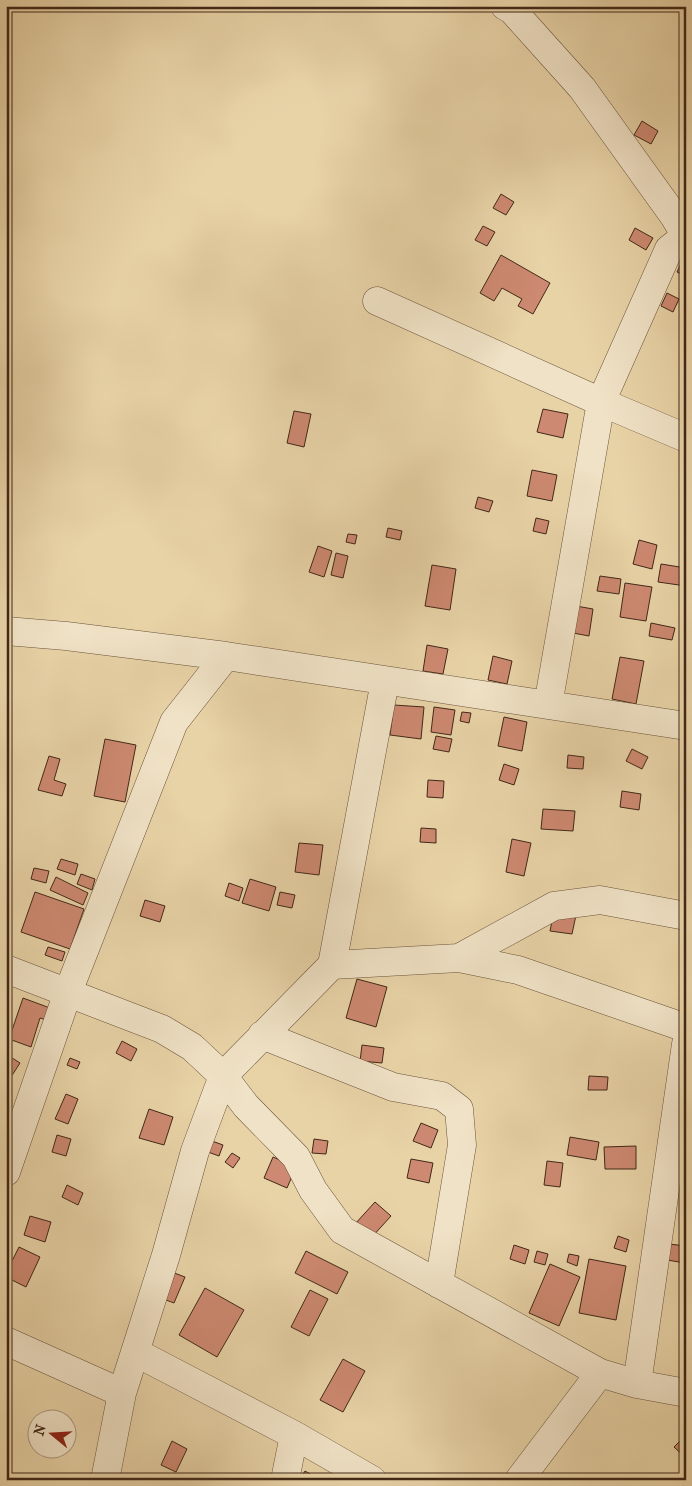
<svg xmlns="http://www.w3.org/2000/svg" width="692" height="1486" font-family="'IM FELL French Canon',serif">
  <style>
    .building { fill: #cd8971; stroke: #412817 }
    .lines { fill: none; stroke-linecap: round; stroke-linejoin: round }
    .minor-casing { stroke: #6b533b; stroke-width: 29 }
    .minor { stroke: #f0e2c6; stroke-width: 28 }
  </style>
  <rect width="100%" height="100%" fill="#e8d3a7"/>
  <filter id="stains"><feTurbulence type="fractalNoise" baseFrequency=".004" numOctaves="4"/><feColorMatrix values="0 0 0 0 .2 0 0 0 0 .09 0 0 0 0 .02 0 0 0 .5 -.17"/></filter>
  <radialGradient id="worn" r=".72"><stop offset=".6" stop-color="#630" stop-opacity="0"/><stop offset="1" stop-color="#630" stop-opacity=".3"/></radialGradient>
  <path class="building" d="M642 121 658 131 651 144 634 135Z
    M501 194 514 202 506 215 493 208Z
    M483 226 495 232 487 246 475 240Z
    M635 228 653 238 646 250 629 240Z
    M686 253V276L677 272Z
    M501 255 550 283 533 314 518 306 522 299 502 288 494 301 480 293Z
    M667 293 679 299 673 312 661 306Z
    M543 409 568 414 563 438 537 432Z
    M294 411 311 414 304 447 287 443Z
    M532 470 557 475 552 501 527 496Z
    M478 497 493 501 489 512 475 508Z
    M536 518 549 521 546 534 533 531Z
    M388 528 402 531 400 540 386 537Z
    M348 534 357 535 355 544 346 542Z
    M639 540 657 545 652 569 633 564Z
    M318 546 332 551 324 577 309 572Z
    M336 553 348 556 343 578 331 575Z
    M661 564 686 568V586L658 582Z
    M432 565 456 569 450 610 425 606Z
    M600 576 621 579 619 594 597 591Z
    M625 583 652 587 646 621 620 617Z
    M576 606 593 609 589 636 573 633Z
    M651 623 675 628 672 640 649 636Z
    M427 645 448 649 443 674 423 671Z
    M493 656 512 661 507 684 488 680Z
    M620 657 644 661 636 704 612 699Z
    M394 705 424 707 421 739 390 735Z
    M434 707 455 710 451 735 431 732Z
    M462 712 471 713 469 723 460 721Z
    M504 717 527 722 522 751 498 746Z
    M436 736 452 739 449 752 433 749Z
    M105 739 136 745 125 802 94 796Z
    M632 749 648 757 642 769 626 761Z
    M568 755 584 757 583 769 567 768Z
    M49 756 60 759 54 780 66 784 62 796 38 790Z
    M504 764 519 769 514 785 499 780Z
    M428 780 444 781 443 798 427 797Z
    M622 791 641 794 639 810 620 807Z
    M543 809 575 811 573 831 541 829Z
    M421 828 436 829V843L420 842Z
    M512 839 531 843 524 876 506 872Z
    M299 843 323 845 319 875 295 872Z
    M61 859 78 864 75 875 57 869Z
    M34 868 49 871 46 883 31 879Z
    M81 874 95 879 92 890 77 884Z
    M56 877 88 893 83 905 50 890Z
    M250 879 276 887 269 911 242 903Z
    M229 883 243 888 239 901 225 896Z
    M35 892 84 909 70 949 21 932Z
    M280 892 295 895 292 908 277 905Z
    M145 900 165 906 160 922 140 916Z
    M554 911 576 915 572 934 550 931Z
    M48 947 65 952 62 961 45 955Z
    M357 979 387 987 376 1027 346 1018Z
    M6 997 12 998 8 1012 6 1011Z
    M23 998 50 1008 46 1020 40 1018 31 1047 9 1039Z
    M122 1041 137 1049 131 1061 116 1053Z
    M362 1045 384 1048 382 1063 360 1061Z
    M6 1054 20 1063 11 1077 6 1074Z
    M70 1058 80 1062 77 1069 67 1065Z
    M589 1076 608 1077 607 1090H588Z
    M66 1094 78 1099 68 1124 55 1119Z
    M149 1109 173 1117 164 1145 139 1138Z
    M421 1123 438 1130 431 1148 413 1141Z
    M57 1135 71 1139 66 1156 52 1152Z
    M570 1137 599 1142 596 1160 567 1155Z
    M314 1139 328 1141 326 1154 312 1153Z
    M212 1141 223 1145 219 1156 208 1152Z
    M636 1146V1169H605L604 1147Z
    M232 1153 240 1158 233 1168 225 1162Z
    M273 1157 296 1167 287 1188 264 1178Z
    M411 1159 433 1163 429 1183 407 1178Z
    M547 1161 563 1163 560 1187 544 1185Z
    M67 1185 83 1193 78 1205 62 1197Z
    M375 1202 391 1216 371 1238 355 1224Z
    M30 1216 51 1222 45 1242 24 1235Z
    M618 1236 629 1240 626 1252 614 1248Z
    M669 1244 686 1246 685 1263 667 1260Z
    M514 1245 529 1250 525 1264 510 1259Z
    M19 1247 40 1257 26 1287 6 1277V1273Z
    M306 1251 348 1272 337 1294 295 1273Z
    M537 1251 548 1254 545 1265 534 1262Z
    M569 1254 579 1256 577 1266 567 1262Z
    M589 1259 626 1266 616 1320 579 1313Z
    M550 1264 580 1277 559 1326 529 1313Z
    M169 1271 185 1277 174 1303 158 1297Z
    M205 1288 244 1310 217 1357 179 1335Z
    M310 1290 328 1299 309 1336 291 1327Z
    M343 1359 365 1371 343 1412 320 1400Z
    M686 1435V1458L674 1447Z
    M172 1441 187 1449 176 1472 161 1465Z
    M305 1471 321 1480H300Z"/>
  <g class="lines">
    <defs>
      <path id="minor" d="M505 6 512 10 582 88 674 216 686 236
        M377 301 601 402 686 438
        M6 631 66 636 226 656 686 726
        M548 705 601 402 669 249 686 236
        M459 958 554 906 600 900 686 916
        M332 965 459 958 518 970 686 1028
        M6 969 162 1029 192 1047 223 1076 246 1106 296 1157 313 1190 342 1230 600 1373 637 1384 686 1393
        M262 1035 393 1087 442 1096 459 1109 462 1145 439 1284
        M6 1172 68 992 174 722 226 656
        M6 1341 122 1393
        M135 1352 294 1435 372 1480
        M637 1384 686 1044
        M105 1480 122 1393 166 1255 195 1151 223 1076 332 965 385 681
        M285 1480 294 1435
        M519 1480 600 1373"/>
    </defs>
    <use href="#minor" class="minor-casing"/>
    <use href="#minor" class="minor"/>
  </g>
  <rect width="692" height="1486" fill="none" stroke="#e8d3a7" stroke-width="25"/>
  <rect x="8" y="8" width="677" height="1471" fill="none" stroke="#412817" stroke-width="2.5"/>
  <rect x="12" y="12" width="667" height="1461" fill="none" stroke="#412817"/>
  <g transform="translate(52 1434) rotate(288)"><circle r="24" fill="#f0e2c6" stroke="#aa9880"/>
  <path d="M0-4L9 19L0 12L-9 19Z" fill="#8f2418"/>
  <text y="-8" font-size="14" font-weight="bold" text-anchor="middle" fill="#412817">N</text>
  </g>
  <rect width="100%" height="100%" filter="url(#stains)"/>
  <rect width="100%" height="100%" fill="url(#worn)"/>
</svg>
